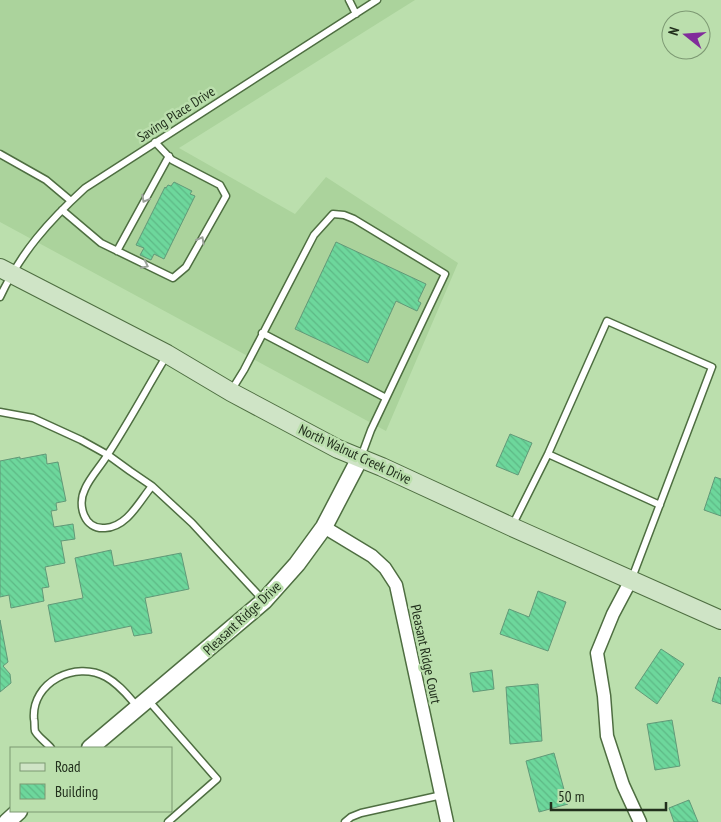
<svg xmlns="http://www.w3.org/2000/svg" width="721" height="822" font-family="'PT Sans Narrow',sans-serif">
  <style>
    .built { fill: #abd39c }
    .building { fill: url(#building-back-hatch); stroke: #629978 }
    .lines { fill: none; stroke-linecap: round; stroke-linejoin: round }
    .service-casing { stroke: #4e6e41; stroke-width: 9 }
    .minor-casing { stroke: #4e6e41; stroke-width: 15 }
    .tertiary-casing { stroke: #4e6e41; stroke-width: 19 }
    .secondary-casing { stroke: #4e6e41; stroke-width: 20 }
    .service { stroke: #fff; stroke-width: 6 }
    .minor { stroke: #fff; stroke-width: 12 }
    .tertiary { stroke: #fff; stroke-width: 16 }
    .secondary { stroke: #cfe4c6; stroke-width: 18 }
    .oneway { stroke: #9ba199 }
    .labels { text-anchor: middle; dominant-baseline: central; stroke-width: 5; stroke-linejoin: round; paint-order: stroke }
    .street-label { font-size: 14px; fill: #212f1c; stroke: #bbdfad }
  </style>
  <defs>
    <pattern id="building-back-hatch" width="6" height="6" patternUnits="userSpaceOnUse" patternTransform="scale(1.25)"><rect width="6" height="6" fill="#6dd79c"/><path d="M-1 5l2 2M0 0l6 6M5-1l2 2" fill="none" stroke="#5eb986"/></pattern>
  </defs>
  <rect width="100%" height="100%" fill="#bbdfad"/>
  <path class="built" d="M0 0H415L179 148 295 214 326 177 458 263 386 431 0 222Z"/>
  <path class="building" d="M174 182 192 191 190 194 195 196 164 259 154 254 151 260 140 255 144 248 136 245 165 187 166 188 168 185 171 186Z
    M336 242 426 284 418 301 421 303 417 311 396 301 368 363 295 329Z
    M510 434 532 443 518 475 496 466Z
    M46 454 47 464 58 462 66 501 56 503 57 510 51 511 54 527 73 524 75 539 61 541 65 563 45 567 49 587 42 588 44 601 11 608 9 595 0 597V461L20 457V459Z
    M715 477 721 479V516L704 510Z
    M111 550 114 566 181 553 189 589 145 598 152 633 134 636 131 626 55 642 48 605 83 598 75 558Z
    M538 591 566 602 548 651 500 634 509 609 529 617Z
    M0 620 8 662 3 666 10 674 11 683 0 692Z
    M661 649 684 664 657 704 635 688Z
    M492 670 494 689 473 692 470 673Z
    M719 677 721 678V704L712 701Z
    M538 684 542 741 510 744 506 687Z
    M672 720 680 766 655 770 647 724Z
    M554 753 568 804 539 812 526 761Z
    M689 800 698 822H674L669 808Z"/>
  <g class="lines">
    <defs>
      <path id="service" d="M349 0 356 14
        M0 154 46 180 71 201
        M62 210 101 243 173 278 186 267 226 196 220 185 172 160 155 142
        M117 251 169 156
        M0 297C21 252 49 221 85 188L377 0
        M262 333 386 398
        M231 391 244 370 314 235 333 214 344 215 354 219 445 274 371 430 361 457
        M0 412 33 418 81 440 108 455 130 471 152 486 192 523 264 601
        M548 454 660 505
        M152 486C139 502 127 527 105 528 84 530 77 505 85 489 90 477 101 466 108 454 129 422 147 388 167 355
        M512 526 548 454 607 321 712 367 632 578
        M148 700 217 779 168 822
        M51 748C47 743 38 737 35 731 34 728 35 722 34 719 31 682 76 660 106 677 119 684 128 696 137 706
        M345 822 351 817 361 813 442 795"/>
      <path id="minor" d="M324 527 372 556 385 568 396 585 447 822
        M631 580 613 614 597 653 604 696 607 736 623 785 640 822"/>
      <path id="tertiary" d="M90 748 264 601 297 564 324 527 360 458
        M7 822 19 811"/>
      <path id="secondary" d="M0 268 167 354 231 392 338 449 382 467 512 527 721 620"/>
    </defs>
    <use href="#service" class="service-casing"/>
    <use href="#minor" class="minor-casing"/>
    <use href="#tertiary" class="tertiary-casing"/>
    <use href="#secondary" class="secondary-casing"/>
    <use href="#service" class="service"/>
    <use href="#minor" class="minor"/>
    <use href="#tertiary" class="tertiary"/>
    <use href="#secondary" class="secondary"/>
  </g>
  <defs><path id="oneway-chevron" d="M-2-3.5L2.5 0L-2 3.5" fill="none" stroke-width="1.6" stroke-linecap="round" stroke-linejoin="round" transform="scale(1.25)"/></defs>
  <g class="oneway">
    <use href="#oneway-chevron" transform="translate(145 199) rotate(119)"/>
    <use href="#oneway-chevron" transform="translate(201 240) rotate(-61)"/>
    <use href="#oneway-chevron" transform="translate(145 265) rotate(26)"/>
  </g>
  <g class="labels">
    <g class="street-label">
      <text transform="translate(176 114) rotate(-33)">Saving Place Drive</text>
      <text transform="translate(355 454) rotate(25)">North Walnut Creek Drive</text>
      <text transform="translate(242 618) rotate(-43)">Pleasant Ridge Drive</text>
      <text transform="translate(426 654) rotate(78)">Pleasant Ridge Court</text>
    </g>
  </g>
  <rect x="10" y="747" width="162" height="65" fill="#bbdfad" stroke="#7d9973"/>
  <rect x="20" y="763" width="25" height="8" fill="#cfe4c6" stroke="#7d9973"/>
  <text x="55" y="772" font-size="15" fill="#212f1c">Road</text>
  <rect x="20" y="784" width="25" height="15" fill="url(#building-back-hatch)" stroke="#7d9973"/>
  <text x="55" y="797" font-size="15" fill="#212f1c">Building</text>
  <g transform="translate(686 35) rotate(287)"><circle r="24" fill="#bbdfad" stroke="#7d9973"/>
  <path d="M0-4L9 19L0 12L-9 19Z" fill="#812c9b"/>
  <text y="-8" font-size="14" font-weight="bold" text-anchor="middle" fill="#212f1c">N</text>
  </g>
  <path d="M551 802v8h115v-8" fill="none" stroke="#212f1c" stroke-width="2.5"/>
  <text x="558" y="802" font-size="15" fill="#212f1c" stroke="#bbdfad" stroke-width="4" paint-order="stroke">50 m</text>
</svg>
